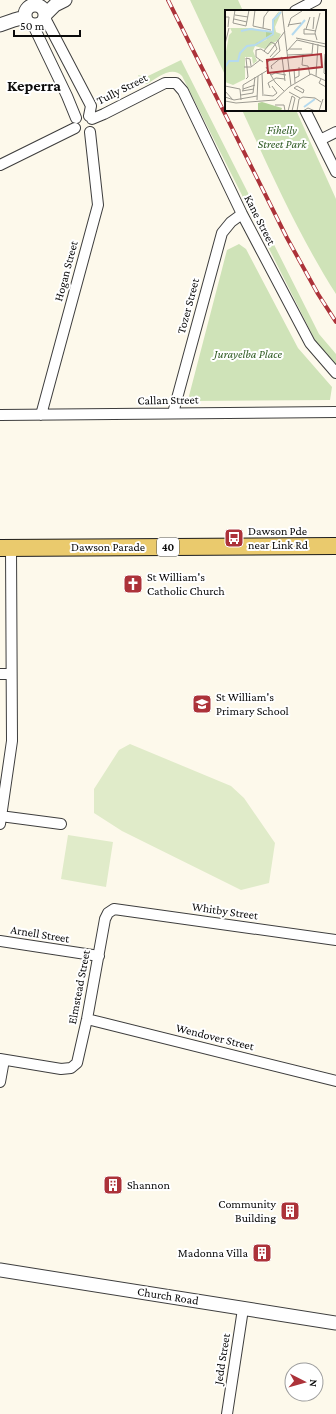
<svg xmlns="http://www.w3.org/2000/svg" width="336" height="1414" font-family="'Crimson Pro',serif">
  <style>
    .green { fill: #cfe3b8 }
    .pitch { fill: #e0ebc9 }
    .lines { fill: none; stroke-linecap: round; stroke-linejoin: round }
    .minor-casing { stroke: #3e3e3e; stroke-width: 12 }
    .tertiary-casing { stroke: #3e3e3e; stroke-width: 15 }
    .primary-casing { stroke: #1c1c1c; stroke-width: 18 }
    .minor { stroke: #fff; stroke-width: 10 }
    .tertiary { stroke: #fff; stroke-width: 13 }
    .primary { stroke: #eaca6d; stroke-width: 16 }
    .rail-casing { stroke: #ac3239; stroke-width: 4 }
    .rail { stroke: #fff; stroke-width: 2.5; stroke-dasharray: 8; stroke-linecap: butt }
    .labels { text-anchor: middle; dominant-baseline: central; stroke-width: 4; stroke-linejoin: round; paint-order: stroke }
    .shield { fill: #fff; stroke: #545454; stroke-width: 1 }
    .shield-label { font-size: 11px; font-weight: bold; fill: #0b0b0b }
    .street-label { font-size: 12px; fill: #0b0b0b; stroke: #fff }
    .park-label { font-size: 12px; font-style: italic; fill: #2f5b23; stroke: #fff }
    .poi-label { font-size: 12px; fill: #0b0b0b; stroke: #fff; text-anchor: start }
    .district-label { font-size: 16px; font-weight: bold; fill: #0b0b0b; stroke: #fff }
    .inset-river { fill: none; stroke: #b5daef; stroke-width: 2 }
    .inset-road { fill: none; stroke: #9c9a91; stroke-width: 1 }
    .view { fill: #ac3239; fill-opacity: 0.15; stroke: #ac3239; stroke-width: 2 }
    .inset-edge { fill: none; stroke: #0b0b0b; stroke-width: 2 }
  </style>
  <rect width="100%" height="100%" fill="#fdf9eb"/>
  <path class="green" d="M190 0H238L243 11H226V77Z
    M181 60 314 324 319 334 336 354V365L317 344 182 76C172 65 157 78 147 84L141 81 138 75 146 77Z
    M242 110H296L336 199V294C299 236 271 173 242 110Z
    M239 244 246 249 298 348 332 387 330 400 192 401 189 396 227 250Z"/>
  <path class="pitch" d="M130 744 231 786 244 798 275 843 269 883 241 890 122 831 94 813V789L119 750Z
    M68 835 113 842 106 887 61 879Z"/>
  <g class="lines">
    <defs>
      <path id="minor" d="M295 11 316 0
        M45 18 89 102 91 106 89 116
        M33 25 67 96 76 118
        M305 110 336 172
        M92 119 104 114 165 83H176L183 91 242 214 310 343 336 373
        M320 140 336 132
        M0 165 75 128
        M173 413 222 233 231 222 242 214
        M0 415 336 412
        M41 415 98 205 90 132
        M0 674H11
        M0 816 61 824
        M0 824 12 741 11 548
        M0 941 99 956
        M87 1019 336 1081
        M0 1059 61 1069 71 1068 77 1063 87 1019 105 919 108 913 114 909 336 940
        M0 1082 4 1060
        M227 1414 243 1309"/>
      <path id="tertiary" d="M25 15a10 10 0 1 1 20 0a10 10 0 1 1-20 0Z
        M45 15 55 5 65 0
        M0 25 14 20 25 17
        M0 1270 336 1323"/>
      <path id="primary" d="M0 548 336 546"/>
    </defs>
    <use href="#minor" class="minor-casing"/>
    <use href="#tertiary" class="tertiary-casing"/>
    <use href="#primary" class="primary-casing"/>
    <use href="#minor" class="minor"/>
    <use href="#tertiary" class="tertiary"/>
    <use href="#primary" class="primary"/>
    <defs>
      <path id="rail" d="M168 0 287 238 318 294 336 322"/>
    </defs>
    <use href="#rail" class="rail-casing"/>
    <use href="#rail" class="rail"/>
  </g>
  <defs>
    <symbol id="bus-square" viewBox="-11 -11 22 22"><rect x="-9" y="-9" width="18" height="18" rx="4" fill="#ac3239" stroke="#fff"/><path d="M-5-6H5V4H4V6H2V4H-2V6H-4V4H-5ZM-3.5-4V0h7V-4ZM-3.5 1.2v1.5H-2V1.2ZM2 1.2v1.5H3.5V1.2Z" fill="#fff"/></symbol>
    <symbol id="church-square" viewBox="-11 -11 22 22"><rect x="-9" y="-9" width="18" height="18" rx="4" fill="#ac3239" stroke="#fff"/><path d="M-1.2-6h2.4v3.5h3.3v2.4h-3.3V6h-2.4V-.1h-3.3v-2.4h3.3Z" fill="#fff"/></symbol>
    <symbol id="school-square" viewBox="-11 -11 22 22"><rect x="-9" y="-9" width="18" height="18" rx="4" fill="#ac3239" stroke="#fff"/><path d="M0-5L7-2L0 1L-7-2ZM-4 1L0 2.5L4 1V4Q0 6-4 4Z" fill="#fff"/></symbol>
    <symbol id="building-square" viewBox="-11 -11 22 22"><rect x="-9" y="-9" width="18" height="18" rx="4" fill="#ac3239" stroke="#fff"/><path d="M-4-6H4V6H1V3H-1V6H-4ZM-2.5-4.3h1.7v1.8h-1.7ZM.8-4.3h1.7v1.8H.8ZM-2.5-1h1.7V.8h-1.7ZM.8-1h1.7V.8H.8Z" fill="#fff"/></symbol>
  </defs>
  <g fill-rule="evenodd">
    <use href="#bus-square" x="223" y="527" width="22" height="22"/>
    <use href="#church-square" x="122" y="573" width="22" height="22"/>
    <use href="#school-square" x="191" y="693" width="22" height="22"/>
    <use href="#building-square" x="102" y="1174" width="22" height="22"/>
    <use href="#building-square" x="279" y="1200" width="22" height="22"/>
    <use href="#building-square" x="251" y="1242" width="22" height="22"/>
  </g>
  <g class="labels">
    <rect class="shield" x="157" y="538" width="22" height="18" rx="3"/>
    <g class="shield-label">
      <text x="168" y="547">40</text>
    </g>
    <g class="street-label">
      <text transform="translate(122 89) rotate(-27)">Tully Street</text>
      <text transform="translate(260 220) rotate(63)">Kane Street</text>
      <text transform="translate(66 271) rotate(-75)">Hogan Street</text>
      <text transform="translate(188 306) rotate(-75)">Tozer Street</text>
      <text transform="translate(168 400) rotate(-1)">Callan Street</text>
      <text x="108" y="547">Dawson Parade</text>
      <text transform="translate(225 911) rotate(8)">Whitby Street</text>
      <text transform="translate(40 934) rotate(9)">Arnell Street</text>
      <text transform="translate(79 987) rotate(-79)">Elmstead Street</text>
      <text transform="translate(215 1037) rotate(14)">Wendover Street</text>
      <text transform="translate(168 1296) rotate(9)">Church Road</text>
      <text transform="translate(222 1359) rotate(-81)">Jedd Street</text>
    </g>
    <g class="park-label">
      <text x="282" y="130">Fihelly<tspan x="282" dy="14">Street Park</tspan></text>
      <text x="248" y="354">Jurayelba Place</text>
    </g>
    <g class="poi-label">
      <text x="248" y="531">Dawson Pde<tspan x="248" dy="14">near Link Rd</tspan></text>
      <text x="147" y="577">St William's<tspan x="147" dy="14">Catholic Church</tspan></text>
      <text x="216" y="697">St William's<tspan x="216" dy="14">Primary School</tspan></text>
      <text x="127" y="1185">Shannon</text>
      <text x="276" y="1204" text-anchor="end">Community<tspan x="276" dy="14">Building</tspan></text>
      <text x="248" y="1253" text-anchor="end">Madonna Villa</text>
    </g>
    <g class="district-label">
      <text x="34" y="85">Keperra</text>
    </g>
  </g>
  <g transform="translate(225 10)">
    <rect width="101" height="101" fill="#fdf9eb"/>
    <path d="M56 3 50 17 51 22 56 24 53 30 40 39 30 36 28 41 32 51 28 54 27 47H20V69L8 75 0 72V47L4 25 7 22 5 18H27L41 22V29L30 35 41 30 44 25H48L50 9Z" fill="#cfe3b8"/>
    <path d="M55 0 50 9 48 25 30 36 31 33 41 29V22L48 21V9ZM37 92 57 98 56 101H33V93Z" fill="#b4d299"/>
    <path class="inset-river" d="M16 21 25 19 48 22M67 25 80 10M0 57 4 51H13L15 43 22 36 30 35 48 24V10L56 2M79 97 90 89"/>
    <path class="inset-road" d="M10 0 8 13 21 16 24 0M30 0 28 16 46 20M57 0 66 76M10 5 23 7M0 7H4L3 17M9 9 22 12M63 15 76 13M63 17 66 8 77 1M38 18 39 7 44 0M81 19 85 7M88 19 89 7M90 24H79V19L91 21M71 28 101 34M92 30 90 23 95 3M0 34 4 18M64 39H77M39 41 46 32 50 34 52 39 45 47M62 41 72 30 101 37M43 44 60 21M78 44 77 55 83 56 85 65M100 44 99 63 101 65M62 45 87 44 88 33M57 47 60 71M41 49 43 52 55 41 53 30M38 52 31 47V40L36 39 43 44M19 57H26L35 50M41 57 50 72 59 81M47 59 46 56 57 47M69 59 70 73M64 60 79 59M37 63 38 86M46 65 50 63 61 65M91 66 93 34M70 68 74 66V57M21 69 23 67 21 48 25 49 26 56M96 69 94 73 101 77M0 76 15 79 16 90M72 76 79 80 78 83 69 78ZM45 78 43 73 51 68 60 69M18 79 30 75M0 81 8 90M17 81 29 79M18 81V75L43 60M64 82 75 88M16 85 28 83 30 67M39 85 48 86 52 83 47 76M0 87 9 90 32 86M32 90 33 66M0 91 11 93 50 90 64 77 86 64 101 71M50 95H59L60 101M63 101 67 86 70 88 67 101M72 101 74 89 78 87 90 88 96 92M78 101 83 98 90 101M94 101 98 89"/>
    <path class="view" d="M96 44 97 57 43 63 42 50Z"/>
    <rect width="101" height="101" class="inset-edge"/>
  </g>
  <g transform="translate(304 1382) rotate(96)"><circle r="19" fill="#ffffff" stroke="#9d9d9d"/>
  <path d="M0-3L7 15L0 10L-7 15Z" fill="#ac3239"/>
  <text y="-6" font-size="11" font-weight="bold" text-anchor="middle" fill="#0b0b0b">N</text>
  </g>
  <path d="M14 30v6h66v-6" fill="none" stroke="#0b0b0b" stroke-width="2"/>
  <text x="20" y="30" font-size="12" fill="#0b0b0b" stroke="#ffffff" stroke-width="3" paint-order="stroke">50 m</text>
</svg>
